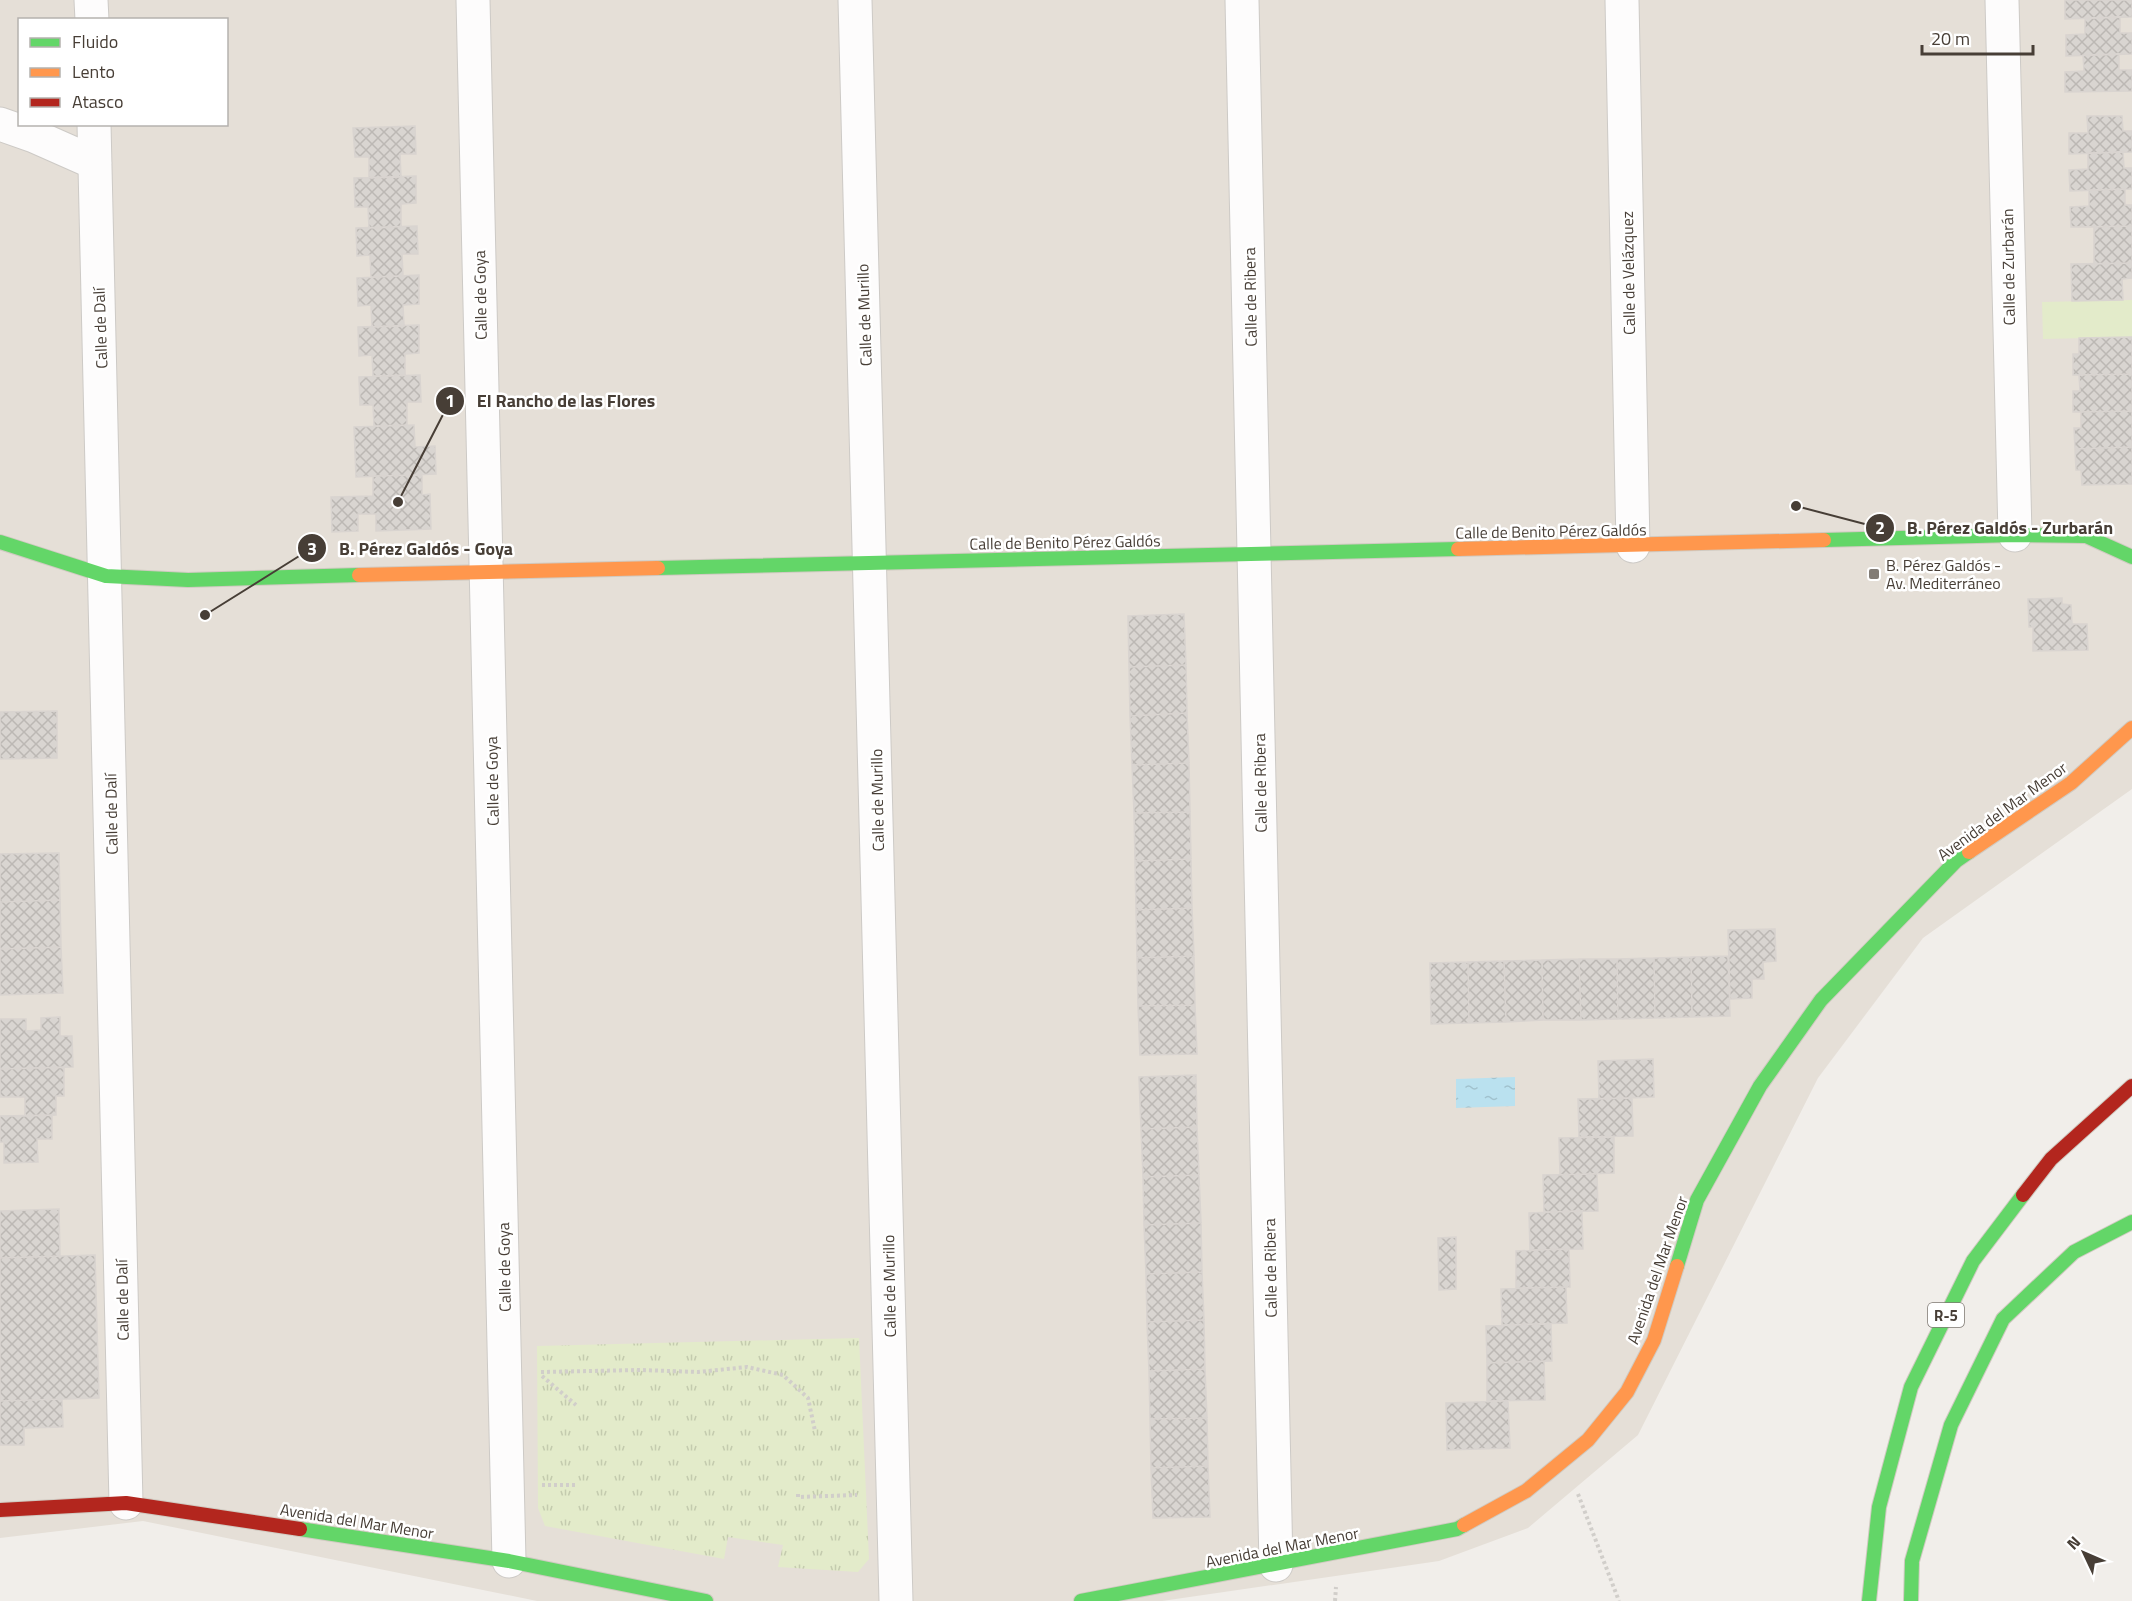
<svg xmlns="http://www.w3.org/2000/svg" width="2132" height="1601" font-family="'Titillium Web',sans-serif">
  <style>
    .residential { fill: #e5dfd7; fill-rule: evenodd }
    .grass { fill: #e3ebca }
    .park { fill: url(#park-tufts) }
    .water { fill: url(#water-ripples) }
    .building { fill: url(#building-cross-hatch); stroke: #d9d4d0; stroke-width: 1.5 }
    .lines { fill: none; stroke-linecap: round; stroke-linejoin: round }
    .street-casing { stroke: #cdcac6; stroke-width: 35 }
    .fast-casing { stroke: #d0cac1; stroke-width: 16 }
    .slow-casing { stroke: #d0cac1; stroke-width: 16 }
    .jam-casing { stroke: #d0cac1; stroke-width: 16 }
    .path { stroke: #d1ceca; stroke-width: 4; stroke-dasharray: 3 3; stroke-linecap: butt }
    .street { stroke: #fdfcfc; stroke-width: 33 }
    .fast { stroke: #63d668; stroke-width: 14 }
    .slow { stroke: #ff974d; stroke-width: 14 }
    .jam { stroke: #b3261e; stroke-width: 14 }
    .poi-dot { fill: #827c75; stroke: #fff; stroke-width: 2 }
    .labels { text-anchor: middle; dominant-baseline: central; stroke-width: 5; stroke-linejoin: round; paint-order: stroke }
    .shield { fill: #fff; stroke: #7e7872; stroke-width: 1.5 }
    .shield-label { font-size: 15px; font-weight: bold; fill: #473e36 }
    .street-label { font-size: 16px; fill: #473e36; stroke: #fff }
    .poi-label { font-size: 16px; fill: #473e36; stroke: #fff; text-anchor: start }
    .leader { fill: none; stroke: #473e36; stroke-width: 2 }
    .callout-dot { fill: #473e36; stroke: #fff; stroke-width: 2 }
    .mark-label { font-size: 18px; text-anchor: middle; font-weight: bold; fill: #fff }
    .callout-label { font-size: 18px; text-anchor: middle; font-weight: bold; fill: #473e36; stroke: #fff; stroke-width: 5; stroke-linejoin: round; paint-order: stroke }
  </style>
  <defs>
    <pattern id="park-tufts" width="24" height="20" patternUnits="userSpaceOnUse" patternTransform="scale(1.5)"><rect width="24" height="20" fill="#e3ebca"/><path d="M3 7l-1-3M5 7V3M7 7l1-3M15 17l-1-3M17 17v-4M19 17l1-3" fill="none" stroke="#c4cbae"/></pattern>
    <pattern id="water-ripples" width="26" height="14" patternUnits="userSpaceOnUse" patternTransform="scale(1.5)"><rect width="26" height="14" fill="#bae1ef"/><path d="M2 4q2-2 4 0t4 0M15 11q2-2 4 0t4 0" fill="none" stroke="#a1c2ce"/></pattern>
    <pattern id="building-cross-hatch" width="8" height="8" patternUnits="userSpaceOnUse" patternTransform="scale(1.5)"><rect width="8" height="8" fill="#d9d5d1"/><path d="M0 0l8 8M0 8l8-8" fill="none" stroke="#bcb8b4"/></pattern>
  </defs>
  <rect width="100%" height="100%" fill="#f1eeea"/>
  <path class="residential" d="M0 0H2132V789L1923 938 1818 1078 1638 1435 1528 1528 1439 1561 1162 1601H537L143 1521 0 1538ZM20 20H226V124H20Z"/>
  <path class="grass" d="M2132 300V337L2043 339 2042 302Z"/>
  <path class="park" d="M859 1338 869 1559 858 1572 778 1567 783 1545 728 1537 724 1559 545 1526 538 1508 537 1346Z"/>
  <path class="water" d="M1515 1077V1106L1456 1108V1079Z"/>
  <path class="building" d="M2065 0H2132V17L2065 19Z
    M2120 17V33H2132V54L2066 56V35L2085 34V18Z
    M2119 54V70H2132V91L2065 92V72L2084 71 2083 55Z
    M2087 116H2122L2123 131H2132V152L2069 154V133H2088Z
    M415 126 416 154H400L401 177 369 178V157H355L353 128Z
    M2123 152 2124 168H2132V189L2070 191 2069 170 2088 169V153Z
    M416 176V203L401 204V227L369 228 368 207H355L354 178Z
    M2125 189V205H2132V226L2071 227 2070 207 2089 206V190Z
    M417 226 418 254H402L403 276 371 277 370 255 357 256 356 228Z
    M2132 226V263L2094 264V227Z
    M2132 263V278L2122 279 2123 300 2072 301 2071 264Z
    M419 275V304L403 305 404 326 372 327 371 305 358 306 357 278Z
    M419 325V353L405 354V375L373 376 372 355 359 356 358 327Z
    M2132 337V374L2073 375V354H2079V338Z
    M2132 374V411L2073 412V391H2080L2079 375Z
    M420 375 421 402H407V425L374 426 373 405H360L359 377Z
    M2132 411V447L2075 449 2074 428H2081V412Z
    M414 425 415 447 435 446 436 474 356 477 354 427Z
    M2132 447V484L2082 485 2081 470H2076L2075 449Z
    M422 475V495L430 494 431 529 376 531V514H358V531L332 532 331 497 373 496V476Z
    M2062 598V604L2071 605 2072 624H2087L2088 650 2033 651V627H2029L2028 599Z
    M1184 614 1186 665 1129 667 1128 616Z
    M1186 665 1187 713 1130 716 1129 667Z
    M57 711V758L0 759V712Z
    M1187 713 1189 763 1132 765 1130 716Z
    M1189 763 1190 812 1134 813 1132 765Z
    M1190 812 1191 859 1135 861 1134 813Z
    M59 853 60 900 0 902V854Z
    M1191 859 1192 908 1136 910 1135 861Z
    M60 900 61 947 0 949V902Z
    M1192 908 1194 956 1137 958 1136 910Z
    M1775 929 1776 961 1763 962 1764 979H1752V998L1730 999 1728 930Z
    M61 947 63 993 0 995V949Z
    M1194 956 1195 1005 1138 1006 1137 958Z
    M1728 956 1730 1016 1692 1017 1691 957Z
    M1691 957 1692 1017 1655 1018 1654 958Z
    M1654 958 1655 1018 1618 1019 1617 959Z
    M1579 959H1617L1618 1019 1581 1020Z
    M1579 959 1581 1020H1543L1542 960Z
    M1542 960 1543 1020 1506 1022 1504 961Z
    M1504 961 1506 1022 1469 1023 1468 962Z
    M1468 962 1469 1023 1431 1024 1430 963Z
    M1195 1005 1197 1054 1140 1055 1138 1006Z
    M60 1017V1036H72L73 1067 0 1069V1019H26V1031L41 1030V1018Z
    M1653 1059 1654 1097 1599 1099 1598 1061Z
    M64 1067V1096H56V1115L25 1116V1097H0V1069Z
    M1196 1075 1197 1127 1141 1129 1139 1077Z
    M1632 1098 1633 1136 1579 1137 1578 1099Z
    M52 1115V1139H37L38 1162 4 1163V1142H0V1116Z
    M1197 1127 1199 1175 1143 1177 1141 1129Z
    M1614 1137V1173L1560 1175 1559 1138Z
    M1597 1174 1598 1211 1544 1212 1543 1175Z
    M1199 1175 1201 1223 1144 1225 1143 1177Z
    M59 1209 60 1256 0 1258V1211Z
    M1582 1211 1583 1249 1530 1250 1529 1213Z
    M1201 1223 1202 1272 1146 1274 1144 1225Z
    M1456 1237V1289L1439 1290 1438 1238Z
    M1569 1249 1570 1287 1516 1288V1251Z
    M95 1255 99 1398 0 1401V1258Z
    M1202 1272 1204 1320 1147 1322 1146 1274Z
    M1566 1287 1567 1323 1502 1325 1501 1289Z
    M1204 1320 1205 1369 1149 1371 1147 1322Z
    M1551 1324 1552 1361 1487 1363 1486 1326Z
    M1544 1361 1545 1400 1487 1401V1363Z
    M1205 1369 1207 1418 1150 1419 1149 1371Z
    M62 1399 63 1427 24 1428V1445H0V1401Z
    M1508 1401 1510 1448 1447 1450 1446 1403Z
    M1207 1418 1208 1466 1151 1468 1150 1419Z
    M1208 1466 1210 1517 1153 1518 1151 1468Z"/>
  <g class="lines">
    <defs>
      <path id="street" d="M91 0 92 20
        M473 0 509 1561
        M855 0 896 1601
        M1242 0 1276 1565
        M1622 0 1633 546
        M2002 0 2015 535
        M0 124 34 136 95 163
        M94 124 126 1503"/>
      <path id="fast" d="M1824 540 2015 535 2086 536 2132 557
        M0 542 106 576 188 580 359 575
        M658 568 1458 549
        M1677 1266 1697 1200 1760 1086 1821 1000 1956 861 1969 852
        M300 1529 509 1561 706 1601
        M1081 1601 1457 1529 1464 1525
        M1869 1601 1879 1507 1911 1387 1973 1261 2023 1195
        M1911 1601 1912 1561 1951 1425 2003 1319 2074 1252 2132 1222"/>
      <path id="slow" d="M1458 549 1824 540
        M359 575 658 568
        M1969 852 2071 783 2132 728
        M1464 1525 1526 1491 1588 1440 1627 1392 1654 1340 1677 1266"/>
      <path id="jam" d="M2023 1195 2051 1159 2132 1086
        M0 1510 126 1503 300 1529"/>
    </defs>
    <use href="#street" class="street-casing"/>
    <use href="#fast" class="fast-casing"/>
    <use href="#slow" class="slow-casing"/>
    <use href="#jam" class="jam-casing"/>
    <path class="path" d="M541 1372 640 1370 698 1372 747 1367 783 1375 808 1398 815 1431
      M542 1376 576 1405
      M542 1485H576
      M798 1494V1497L857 1495
      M1578 1494 1619 1601
      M1335 1601 1336 1587"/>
    <use href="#street" class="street"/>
    <use href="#fast" class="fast"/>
    <use href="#slow" class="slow"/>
    <use href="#jam" class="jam"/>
  </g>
  <rect class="poi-dot" x="1868" y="568" width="12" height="12" rx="3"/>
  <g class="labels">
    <rect class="shield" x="1928" y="1303" width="36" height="24" rx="4.5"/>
    <g class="shield-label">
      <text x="1946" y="1315">R-5</text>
    </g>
    <g class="street-label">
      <text transform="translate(2008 267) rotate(-91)">Calle de Zurbarán</text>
      <text transform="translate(1628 273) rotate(-91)">Calle de Velázquez</text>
      <text transform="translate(480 295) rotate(-91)">Calle de Goya</text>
      <text transform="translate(1250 297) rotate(-91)">Calle de Ribera</text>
      <text transform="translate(864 315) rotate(-92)">Calle de Murillo</text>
      <text transform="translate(100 328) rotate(-92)">Calle de Dalí</text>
      <text transform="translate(1551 531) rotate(-1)">Calle de Benito Pérez Galdós</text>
      <text transform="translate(1065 542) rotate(-1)">Calle de Benito Pérez Galdós</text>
      <text transform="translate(492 781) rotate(-91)">Calle de Goya</text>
      <text transform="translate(1260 783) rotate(-91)">Calle de Ribera</text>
      <text transform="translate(877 800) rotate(-91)">Calle de Murillo</text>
      <text transform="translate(2002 811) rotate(-36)">Avenida del Mar Menor</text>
      <text transform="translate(111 814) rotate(-91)">Calle de Dalí</text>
      <text transform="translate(504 1267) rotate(-91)">Calle de Goya</text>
      <text transform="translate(1270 1268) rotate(-91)">Calle de Ribera</text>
      <text transform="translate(1657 1270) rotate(-71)">Avenida del Mar Menor</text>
      <text transform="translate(889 1286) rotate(-91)">Calle de Murillo</text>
      <text transform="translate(122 1300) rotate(-91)">Calle de Dalí</text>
      <text transform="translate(357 1521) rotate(9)">Avenida del Mar Menor</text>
      <text transform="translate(1282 1547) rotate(-11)">Avenida del Mar Menor</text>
    </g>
    <g class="poi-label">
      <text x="1886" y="565">B. Pérez Galdós -<tspan x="1886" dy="18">Av. Mediterráneo</tspan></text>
    </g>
  </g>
  <path class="leader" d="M398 502L450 401M1796 506L1880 528M205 615L312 548"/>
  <g class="callout-dot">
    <circle cx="398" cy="502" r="6"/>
    <circle cx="1796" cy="506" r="6"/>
    <circle cx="205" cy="615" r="6"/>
    <circle cx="450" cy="401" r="15"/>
    <circle cx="1880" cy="528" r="15"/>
    <circle cx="312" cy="548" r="15"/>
  </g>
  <g class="mark-label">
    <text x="450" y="407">1</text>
    <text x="1880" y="534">2</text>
    <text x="312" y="555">3</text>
  </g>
  <g class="callout-label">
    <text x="566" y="407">El Rancho de las Flores</text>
    <text x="2010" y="534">B. Pérez Galdós - Zurbarán</text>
    <text x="426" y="555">B. Pérez Galdós - Goya</text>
  </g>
  <rect x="18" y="18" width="210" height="108" fill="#ffffff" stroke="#b5b2af" stroke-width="1.5"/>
  <rect x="30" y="38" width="30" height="9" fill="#63d668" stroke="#b5b2af" stroke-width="1.5"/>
  <text x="72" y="48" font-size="18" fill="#473e36">Fluido</text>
  <rect x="30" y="68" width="30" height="9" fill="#ff974d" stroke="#b5b2af" stroke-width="1.5"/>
  <text x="72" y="78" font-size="18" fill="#473e36">Lento</text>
  <rect x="30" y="98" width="30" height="9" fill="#b3261e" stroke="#b5b2af" stroke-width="1.5"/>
  <text x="72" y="108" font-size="18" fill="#473e36">Atasco</text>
  <g transform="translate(2084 1553) rotate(314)" stroke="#ffffff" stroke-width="4.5" paint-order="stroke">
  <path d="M0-4.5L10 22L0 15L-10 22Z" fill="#473e36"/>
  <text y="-9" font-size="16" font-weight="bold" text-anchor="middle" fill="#473e36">N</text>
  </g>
  <path d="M1922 45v9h111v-9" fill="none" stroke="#473e36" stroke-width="3"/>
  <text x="1931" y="45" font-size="18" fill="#473e36" stroke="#ffffff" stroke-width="4.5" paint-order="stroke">20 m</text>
</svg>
